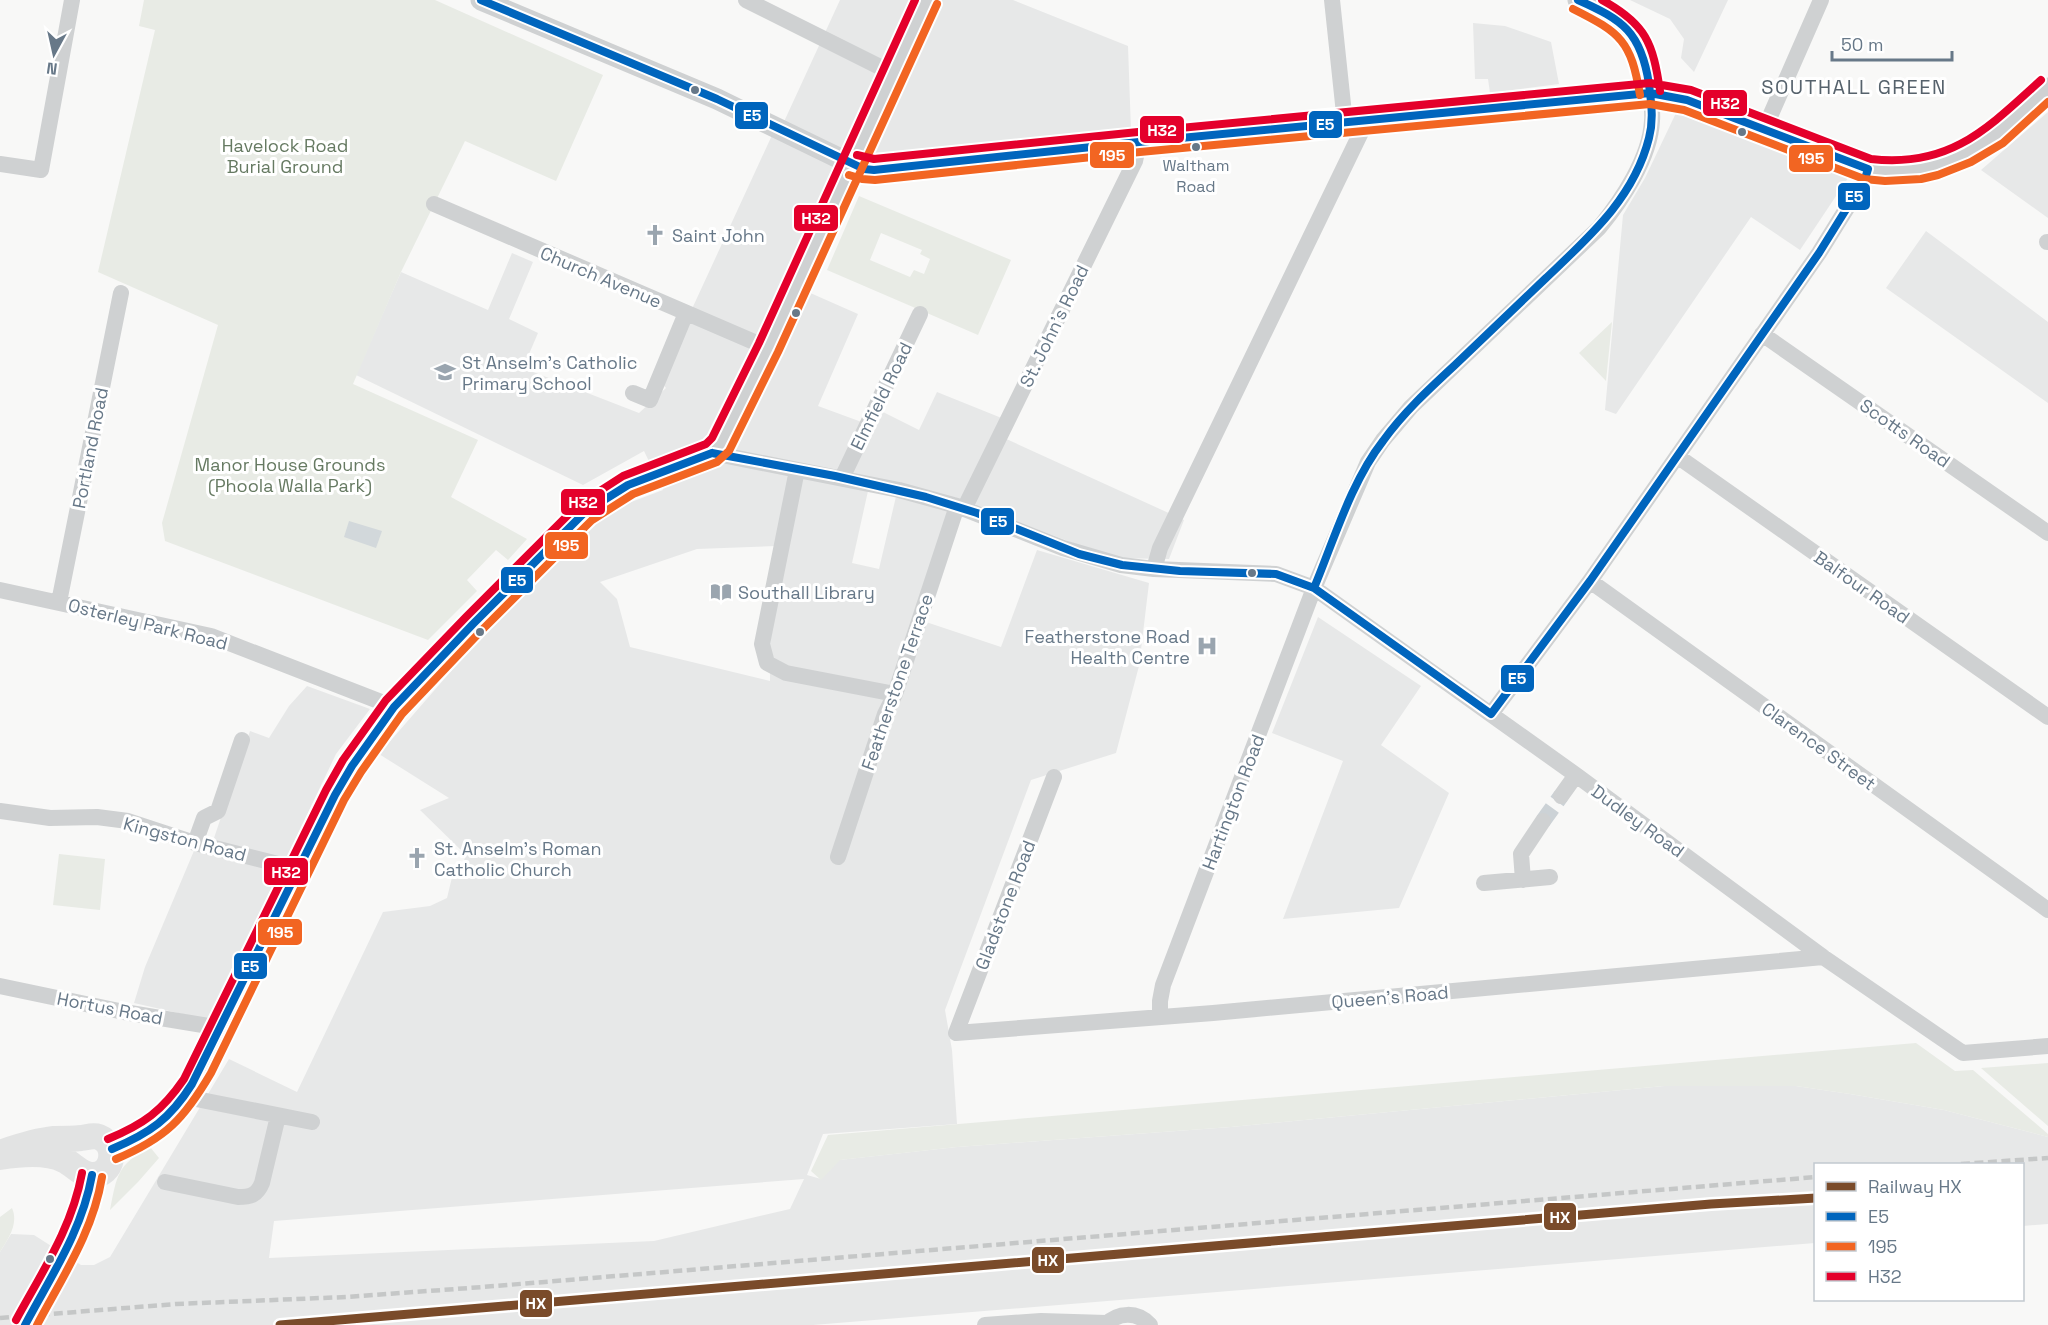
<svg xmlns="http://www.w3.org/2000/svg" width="2048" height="1325" font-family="'Space Grotesk',sans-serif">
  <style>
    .built { fill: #e7e8e8; fill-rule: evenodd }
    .green { fill: #e8ebe5; fill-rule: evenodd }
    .water { fill: #d2d8db }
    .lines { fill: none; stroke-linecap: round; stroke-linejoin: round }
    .minor-tunnel { stroke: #ccd2d6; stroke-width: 16; stroke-dasharray: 16 8; stroke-linecap: butt }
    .minor { stroke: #cfd1d2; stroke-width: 16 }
    .tertiary { stroke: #cfd1d2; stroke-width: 21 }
    .primary { stroke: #e2e3e3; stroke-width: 26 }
    .rail { stroke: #c5c7c7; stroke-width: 4.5; stroke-dasharray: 9 4.5; stroke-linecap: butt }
    .bus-1-casing { stroke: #fff; stroke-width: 12 }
    .bus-2-casing { stroke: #fff; stroke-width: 12 }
    .bus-3-casing { stroke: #fff; stroke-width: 12 }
    .bus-1 { stroke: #0065bd; stroke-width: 8 }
    .bus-2 { stroke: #f26522; stroke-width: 8 }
    .bus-3 { stroke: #e4002b; stroke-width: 8 }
    .rail-1-casing { stroke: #fff; stroke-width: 14 }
    .rail-1 { stroke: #7a4b2a; stroke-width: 9 }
    .bus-dot { fill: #677888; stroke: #fff; stroke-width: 2 }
    .labels { text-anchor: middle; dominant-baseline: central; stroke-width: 6; stroke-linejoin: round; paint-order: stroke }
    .bus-label { font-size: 16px; fill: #677888; stroke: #fff }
    .park-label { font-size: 18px; fill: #667a62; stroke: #fff }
    .poi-label { font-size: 18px; fill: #677888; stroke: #fff; text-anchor: start }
    .street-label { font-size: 18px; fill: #677888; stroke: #fff }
    .neighbourhood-label { font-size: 20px; letter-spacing: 1.5px; fill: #56626c; stroke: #fff }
    .line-badge { stroke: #fff; stroke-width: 2 }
    .badge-label { font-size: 16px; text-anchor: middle; font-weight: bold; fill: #fff }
  </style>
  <rect width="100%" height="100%" fill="#f8f8f7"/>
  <path class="built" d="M840 0H1013L1128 46 1131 131 885 155 854 168 799 288 858 314 818 406 867 424 875 408 919 430 937 392 1009 421 1002 437 1184 520 1169 559 1112 558 954 497 914 618 1001 647 1037 550 1149 583 1139 666 1116 753 1031 780 945 1010 952 1050 957 1124 823 1134 807 1175 821 1179 839 1160 957 1147 1231 1127 1664 1086H1796L1850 1094 1944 1110 2048 1137V1224L2023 1226 2022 1164H1816L1815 1243 813 1325H0V1252L11 1234 34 1235 81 1265H94L110 1257 229 1059 297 1092 383 912 430 906 447 898 454 869 460 871 466 855 420 810 449 798 379 754 499 616 575 540 618 507 663 490 644 451 583 485 356 375 401 272 488 310 512 253 533 262 509 319 538 333 523 368 639 413 666 388 660 381 685 324 773 133 782 126ZM870 482 898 488 879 569 852 563ZM776 546 770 645V681L630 647 617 599 600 582 697 549ZM804 1179 790 1209 654 1241 269 1258 274 1221Z
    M1630 0H1728L1694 72 1681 58 1684 39 1670 19Z
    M1473 23 1505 26 1551 42 1559 84 1490 93 1488 79H1475Z
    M1686 92 1856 166 1800 250 1751 217 1616 414 1605 410 1623 215 1645 178Z
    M2048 112V218L1981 170Z
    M1926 231 2048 322V403L1886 288Z
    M1318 617 1421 686 1381 745 1449 793 1399 908 1283 919 1343 761 1272 733Z
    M307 686 370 709 336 754 209 1020 134 1003 145 967 196 846 212 844 250 731 269 738 289 706Z"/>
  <path class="green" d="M144 0H435L603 75 556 181 465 141 401 272 353 384 478 440 451 497 527 539 508 560 496 550 467 580 477 591 428 640 165 541 162 523 218 325 98 272 155 30 139 26Z
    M859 196 1011 260 978 335 827 270ZM881 233 922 250 920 254 930 259 924 274 914 270 910 277 870 260Z
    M1612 322 1606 381 1579 353Z
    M59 854 105 859 100 910 53 905Z
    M1916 1043 1955 1071 1973 1070 2048 1134V1137L1944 1110 1850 1094 1796 1086H1664L1231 1127 957 1147 840 1160 821 1180 811 1171 828 1135Z
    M2048 1063V1126L1981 1068Z
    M150 1147 159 1158 138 1182 110 1210C117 1175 117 1165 150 1147Z
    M12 1208C19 1224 8 1239 0 1252V1217Z"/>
  <path class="water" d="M349 521 382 531 376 548 344 537Z"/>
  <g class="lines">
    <path class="minor-tunnel" d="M1543 821 1561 796"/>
    <path class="minor" d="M746 0 894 74
      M1332 0 1345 123
      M1764 130 1821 0
      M0 164 41 170 72 0
      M434 204 768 348
      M2047 242H2048
      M1762 334 2048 533
      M633 393 650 400 686 313
      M712 453 899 490 957 506 1063 548 1121 565 1154 569 1276 574 1314 588 1576 775 1823 957 1963 1053 2048 1046
      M1677 456 2048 717
      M797 470 762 644 767 663 786 673 895 694
      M842 478 920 314
      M964 509 1135 161 1139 142
      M1154 569 1160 548 1366 122
      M1590 581 2048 910
      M0 590 211 636 394 707
      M59 602 121 293
      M1491 714 1590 581 1819 253 1865 179 1868 169
      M1054 777 956 1033 1213 1013 1823 957
      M1561 796 1576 775
      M0 811 50 818 97 817 128 821 195 843 298 869
      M195 843 204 818 218 811 242 740
      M838 857 885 714 895 694 957 506
      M1523 880 1521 854 1543 821
      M1484 883 1550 877
      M0 986 124 1012 221 1028
      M1160 1016V1001L1163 985 1314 588 1368 462 1383 440 1411 407 1599 228C1622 200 1650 158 1652 121 1653 112 1651 102 1650 93
      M186 1097 312 1122
      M165 1182 238 1197C251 1197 257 1195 262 1183L278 1116
      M985 1325 1041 1321 1106 1323
      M1105 1325C1118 1312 1137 1311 1150 1325"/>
    <path class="tertiary" d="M481 0 717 99 853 165 864 169 874 170 1139 142 1650 93 1687 100 1868 169C1911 177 1961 161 1996 135 2014 121 2031 103 2048 88
      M1578 0C1630 25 1642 33 1650 93
      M112 1149C163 1129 175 1115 202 1068L335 795 352 766 394 707 473 624 585 512 628 485 712 453 721 444 768 348 867 134 927 0"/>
    <path class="primary" d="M0 1153C17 1147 35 1141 54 1139 63 1139 72 1139 81 1138 88 1137 93 1135 99 1137 119 1145 113 1176 92 1175 81 1175 73 1164 64 1160 46 1151 19 1154 0 1157
      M25 1325C50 1276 86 1231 92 1175"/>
    <path class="rail" d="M1961 1164 2048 1158
      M0 1318 176 1304 346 1297 483 1287 1816 1177"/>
    <defs>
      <path id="bus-1" d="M481 0 717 99 864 169 874 170 1139 142 1650 93 1687 100 1868 169 1865 179 1819 253 1590 581 1491 714 1314 588 1276 574 1180 571 1122 565 1079 554 977 513 926 497 835 476 712 453
        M1314 588C1334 540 1351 482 1383 441 1403 413 1429 389 1455 365 1485 336 1516 307 1546 278 1589 237 1634 198 1649 138 1654 119 1651 102 1649 84 1641 32 1623 20 1578 0
        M112 1149C150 1133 170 1119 192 1084L335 795 352 766 394 707 473 624 585 512 628 485 712 453
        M25 1325C51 1276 82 1231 92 1175"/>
      <path id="bus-2" d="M1573 9C1621 33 1631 41 1640 95
        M849 175 862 179 875 180 1140 152 1650 104 1684 110 1864 179 1885 181 1921 179 1938 175 1971 162 2003 143 2048 102
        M116 1159C166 1138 184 1119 211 1073L344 800 361 772 402 714 481 631 592 520 633 494 717 462 729 451 778 352 937 4
        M37 1325C63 1276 93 1232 102 1177"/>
      <path id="bus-3" d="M1602 0C1646 24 1653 43 1660 91
        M857 155 874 159 1138 132 1650 83 1691 90 1871 159C1950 168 1987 129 2041 80
        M108 1139C144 1124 162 1111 184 1079L326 790 343 760 386 700 466 617 578 505 623 476 706 444 712 438 759 343 915 0
        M16 1320C42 1272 72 1228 82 1173"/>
    </defs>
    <use href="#bus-1" class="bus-1-casing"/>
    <use href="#bus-2" class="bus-2-casing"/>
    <use href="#bus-3" class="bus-3-casing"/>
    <use href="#bus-1" class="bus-1"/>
    <use href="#bus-2" class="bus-2"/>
    <use href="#bus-3" class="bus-3"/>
    <defs>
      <path id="rail-1" d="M280 1325 1711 1204 1816 1198"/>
    </defs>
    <use href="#rail-1" class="rail-1-casing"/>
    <use href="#rail-1" class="rail-1"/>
  </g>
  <defs>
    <symbol id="church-bare" viewBox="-9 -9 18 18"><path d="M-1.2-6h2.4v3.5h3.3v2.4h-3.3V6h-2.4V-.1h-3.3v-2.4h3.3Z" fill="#9aa5af" stroke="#fff" stroke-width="2.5" paint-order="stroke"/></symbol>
    <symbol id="school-bare" viewBox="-9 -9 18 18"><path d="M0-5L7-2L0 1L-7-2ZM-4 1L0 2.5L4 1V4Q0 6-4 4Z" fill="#9aa5af" stroke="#fff" stroke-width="2.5" paint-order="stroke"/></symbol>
    <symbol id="library-bare" viewBox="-9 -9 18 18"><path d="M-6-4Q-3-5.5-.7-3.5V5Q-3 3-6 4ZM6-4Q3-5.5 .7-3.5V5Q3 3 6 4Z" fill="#9aa5af" stroke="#fff" stroke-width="2.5" paint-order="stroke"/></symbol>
    <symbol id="hospital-bare" viewBox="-9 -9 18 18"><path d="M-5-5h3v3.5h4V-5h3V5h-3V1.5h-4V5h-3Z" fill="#9aa5af" stroke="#fff" stroke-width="2.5" paint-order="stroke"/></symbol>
  </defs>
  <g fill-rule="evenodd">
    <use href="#church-bare" x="640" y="220" width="30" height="30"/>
    <use href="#school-bare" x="430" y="357" width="30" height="30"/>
    <use href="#library-bare" x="706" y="577" width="30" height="30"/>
    <use href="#hospital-bare" x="1192" y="631" width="30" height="30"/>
    <use href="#church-bare" x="402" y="843" width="30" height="30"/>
  </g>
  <g class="bus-dot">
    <circle cx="695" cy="90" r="5"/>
    <circle cx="1742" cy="132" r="5"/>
    <circle cx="1196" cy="147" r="5"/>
    <circle cx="796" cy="313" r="5"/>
    <circle cx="1252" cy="573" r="5"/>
    <circle cx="480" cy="632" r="5"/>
    <circle cx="50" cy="1259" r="5"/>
  </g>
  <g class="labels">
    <g class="bus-label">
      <text x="1196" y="165">Waltham<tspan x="1196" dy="21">Road</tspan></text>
    </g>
    <g class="park-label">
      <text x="285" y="145">Havelock Road<tspan x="285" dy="21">Burial Ground</tspan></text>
      <text x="290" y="464">Manor House Grounds<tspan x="290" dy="21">(Phoola Walla Park)</tspan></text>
    </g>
    <g class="poi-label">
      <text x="672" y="235">Saint John</text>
      <text x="462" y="362">St Anselm's Catholic<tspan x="462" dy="21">Primary School</tspan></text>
      <text x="738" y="592">Southall Library</text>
      <text x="1190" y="636" text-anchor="end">Featherstone Road<tspan x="1190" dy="21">Health Centre</tspan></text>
      <text x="434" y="848">St. Anselm's Roman<tspan x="434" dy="21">Catholic Church</tspan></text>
    </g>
    <g class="street-label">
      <text transform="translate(601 277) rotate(23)">Church Avenue</text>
      <text transform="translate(1054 326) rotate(-64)">St. John's Road</text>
      <text transform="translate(881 396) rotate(-64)">Elmfield Road</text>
      <text transform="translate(1905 433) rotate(35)">Scotts Road</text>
      <text transform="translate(90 448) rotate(-79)">Portland Road</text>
      <text transform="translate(1862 587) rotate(35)">Balfour Road</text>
      <text transform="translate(148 624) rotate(14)">Osterley Park Road</text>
      <text transform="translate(897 682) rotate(-71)">Featherstone Terrace</text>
      <text transform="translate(1819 746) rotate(36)">Clarence Street</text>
      <text transform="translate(1233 802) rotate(-69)">Hartington Road</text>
      <text transform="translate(1638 821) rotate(36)">Dudley Road</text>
      <text transform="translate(185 839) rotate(15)">Kingston Road</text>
      <text transform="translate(1005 905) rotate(-69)">Gladstone Road</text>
      <text transform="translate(1390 997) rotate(-5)">Queen's Road</text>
      <text transform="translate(110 1008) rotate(11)">Hortus Road</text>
    </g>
    <g class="neighbourhood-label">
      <text x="1854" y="87">SOUTHALL GREEN</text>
    </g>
  </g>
  <g class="line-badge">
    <rect x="1702" y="89" width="46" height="28" rx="6" fill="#e4002b"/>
    <rect x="734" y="101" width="35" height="29" rx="6" fill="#0065bd"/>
    <rect x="1308" y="110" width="35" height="29" rx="6" fill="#0065bd"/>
    <rect x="1139" y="115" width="46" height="29" rx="6" fill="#e4002b"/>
    <rect x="1089" y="141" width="46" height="28" rx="6" fill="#f26522"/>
    <rect x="1788" y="144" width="46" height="29" rx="6" fill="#f26522"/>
    <rect x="1837" y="182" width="34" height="29" rx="6" fill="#0065bd"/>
    <rect x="793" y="204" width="46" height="28" rx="6" fill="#e4002b"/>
    <rect x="560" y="488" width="46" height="28" rx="6" fill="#e4002b"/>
    <rect x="980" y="507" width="35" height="29" rx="6" fill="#0065bd"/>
    <rect x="544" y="531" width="45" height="29" rx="6" fill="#f26522"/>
    <rect x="500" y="566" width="34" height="28" rx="6" fill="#0065bd"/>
    <rect x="1500" y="664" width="35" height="29" rx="6" fill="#0065bd"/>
    <rect x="263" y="857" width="46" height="29" rx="6" fill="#e4002b"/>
    <rect x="257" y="918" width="46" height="28" rx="6" fill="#f26522"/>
    <rect x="233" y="952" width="35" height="28" rx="6" fill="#0065bd"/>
    <rect x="1543" y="1202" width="34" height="29" rx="6" fill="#7a4b2a"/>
    <rect x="1031" y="1246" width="34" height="28" rx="6" fill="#7a4b2a"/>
    <rect x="519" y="1289" width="34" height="29" rx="6" fill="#7a4b2a"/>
  </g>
  <g class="badge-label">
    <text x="1725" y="109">H32</text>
    <text x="752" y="121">E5</text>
    <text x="1325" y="130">E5</text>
    <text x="1162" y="136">H32</text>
    <text x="1112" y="161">195</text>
    <text x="1811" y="164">195</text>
    <text x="1854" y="202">E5</text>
    <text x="816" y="224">H32</text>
    <text x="583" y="508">H32</text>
    <text x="998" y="527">E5</text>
    <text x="566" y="551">195</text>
    <text x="517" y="586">E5</text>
    <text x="1517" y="684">E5</text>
    <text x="286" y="878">H32</text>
    <text x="280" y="938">195</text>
    <text x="250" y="972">E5</text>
    <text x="1560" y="1223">HX</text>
    <text x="1048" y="1266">HX</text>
    <text x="536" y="1309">HX</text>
  </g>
  <rect x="1814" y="1163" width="210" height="138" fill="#ffffff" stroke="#c2c9cf" stroke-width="1.5"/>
  <rect x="1826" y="1182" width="30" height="9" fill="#7a4b2a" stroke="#c2c9cf" stroke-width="1.5"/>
  <text x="1868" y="1193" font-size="18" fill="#677888">Railway HX</text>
  <rect x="1826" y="1212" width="30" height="9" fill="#0065bd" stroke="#c2c9cf" stroke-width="1.5"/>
  <text x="1868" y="1223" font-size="18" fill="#677888">E5</text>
  <rect x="1826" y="1242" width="30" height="9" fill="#f26522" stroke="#c2c9cf" stroke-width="1.5"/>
  <text x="1868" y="1253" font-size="18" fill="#677888">195</text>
  <rect x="1826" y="1272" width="30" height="9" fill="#e4002b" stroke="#c2c9cf" stroke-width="1.5"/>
  <text x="1868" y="1283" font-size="18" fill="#677888">H32</text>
  <g transform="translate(54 54) rotate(188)" stroke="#ffffff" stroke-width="4.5" paint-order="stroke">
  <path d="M0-4.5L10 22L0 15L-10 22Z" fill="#677888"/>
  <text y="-9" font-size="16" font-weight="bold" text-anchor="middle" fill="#677888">N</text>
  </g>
  <path d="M1832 51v9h120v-9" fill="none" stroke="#677888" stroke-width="3"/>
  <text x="1841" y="51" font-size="18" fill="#677888" stroke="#ffffff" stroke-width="4.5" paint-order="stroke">50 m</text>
</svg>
